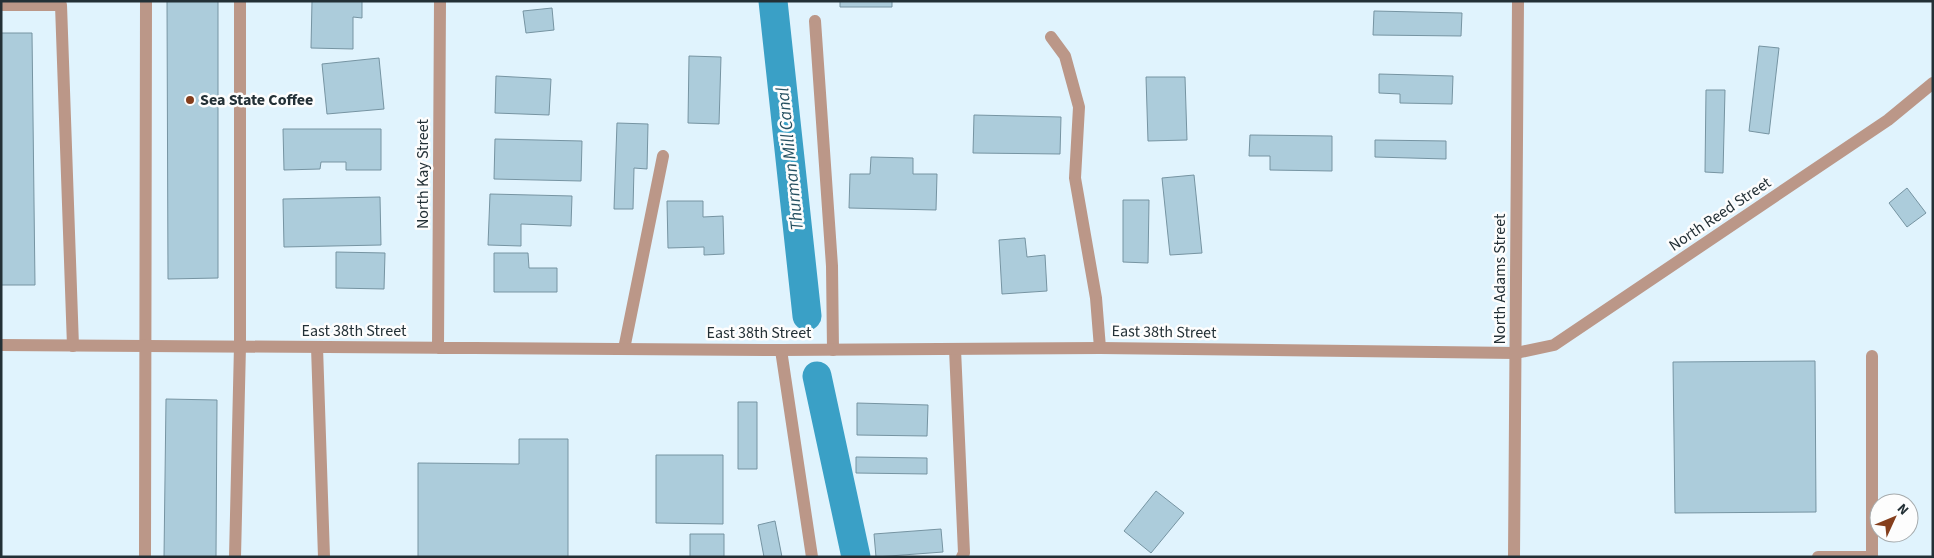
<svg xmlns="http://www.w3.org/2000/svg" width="1934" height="558" font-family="'Source Sans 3',sans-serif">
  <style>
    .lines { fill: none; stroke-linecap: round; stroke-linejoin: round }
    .canal { stroke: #3aa0c6; stroke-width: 29 }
    .building { fill: #acccdb; stroke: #7694a2 }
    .service { stroke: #bb9788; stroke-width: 12 }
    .minor { stroke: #bb9788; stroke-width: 12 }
    .tertiary { stroke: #bb9788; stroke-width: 12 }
    .poi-dot { fill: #853e1c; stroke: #fdfdfd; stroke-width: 2 }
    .labels { text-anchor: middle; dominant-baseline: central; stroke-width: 5; stroke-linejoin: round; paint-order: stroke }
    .poi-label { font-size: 16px; font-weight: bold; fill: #233036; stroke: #fdfdfd; text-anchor: start }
    .street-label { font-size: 16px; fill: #233036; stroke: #fdfdfd }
    .water-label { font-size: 18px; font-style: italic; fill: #255061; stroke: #fdfdfd }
  </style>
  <rect width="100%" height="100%" fill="#e0f3fd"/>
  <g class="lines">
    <path class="canal" d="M773 1 807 316
      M817 376 856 557"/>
  </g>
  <path class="building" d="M167 1H218V278L168 279Z
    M312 1H362V18L353 17V49L311 48Z
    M840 1H892V7H840Z
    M552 8 554 30 526 33 523 11Z
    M1374 11 1462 13 1461 36 1373 35Z
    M1 33H32L35 285H1Z
    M1759 46 1779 48 1769 134 1749 131Z
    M689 56 721 57 719 124 688 123Z
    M379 58 384 109 327 114 322 64Z
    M1379 74 1453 76 1452 104 1400 103V94L1379 93Z
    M496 76 551 79 549 115 495 113Z
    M1146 77H1185L1187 140 1148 141Z
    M1706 90H1725L1723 173 1705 172Z
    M974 115 1061 117 1060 154 973 153Z
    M617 123 648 124 647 169 634 168 633 209H614Z
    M283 129H381V170H346V162H321L320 169 284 170Z
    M1250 135 1332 136V171L1270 170V156H1249Z
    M495 139 582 141 581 181 494 179Z
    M1375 140 1446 141V159L1375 157Z
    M871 157 913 158V174H937L936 210 849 208 850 174H870Z
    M1194 175 1202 253 1170 255 1162 178Z
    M1907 188 1926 213 1907 227 1889 203Z
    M490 194 572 196 571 226 521 224V246L488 245Z
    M380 197 381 245 284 247 283 199Z
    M1123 200H1149L1148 263 1123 262Z
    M667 201H703V217L723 216 724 254 704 255V247L668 248Z
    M1025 238 1027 257 1045 255 1047 291 1002 294 999 240Z
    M336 252 385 253 384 289 336 288Z
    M494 253H528L529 268H557V292H494Z
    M1815 361 1816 512 1675 513 1673 362Z
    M166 399 217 400 216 557H164Z
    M738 402H757V469H738Z
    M857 403 928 405 927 436 857 435Z
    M519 439H568V557H418V463L519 464Z
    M656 455H723V524L656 523Z
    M856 457 927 458V474L856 473Z
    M1156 491 1184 513 1151 553 1124 531Z
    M775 521 782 557H764L758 525Z
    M941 529 943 552 876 557 874 534Z
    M690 534H724V557H690Z"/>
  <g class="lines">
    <path class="service" d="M1 5H61L73 346
      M815 21 832 266 833 350
      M1051 37 1065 56 1079 107 1075 178 1096 298 1100 348
      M317 347 324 557
      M624 349 663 156
      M955 349 964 553 962 557
      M781 350 812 557
      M1872 356V556
      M145 557 146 1
      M235 557 240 346V1
      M1818 557H1872"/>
    <path class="minor" d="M1 345 781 350 1100 348 1516 353 1554 345 1888 120 1933 83
      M438 348 440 1"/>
    <path class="tertiary" d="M1514 557 1518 1"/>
  </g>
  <circle class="poi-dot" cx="190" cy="100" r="5"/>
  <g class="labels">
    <g class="poi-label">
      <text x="200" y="100">Sea State Coffee</text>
    </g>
    <g class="street-label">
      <text transform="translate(423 174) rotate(-90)">North Kay Street</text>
      <text transform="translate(1720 214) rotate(-34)">North Reed Street</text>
      <text transform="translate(1500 279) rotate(-90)">North Adams Street</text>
      <text x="354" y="331">East 38th Street</text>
      <text transform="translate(1164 332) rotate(1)">East 38th Street</text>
      <text x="759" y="333">East 38th Street</text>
    </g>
    <g class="water-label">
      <text transform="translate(790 159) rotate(-96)">Thurman Mill Canal</text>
    </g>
  </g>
  <rect width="1934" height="558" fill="none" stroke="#233036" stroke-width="5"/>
  <g transform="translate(1894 518) rotate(46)"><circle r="24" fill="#fdfdfd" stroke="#a6abad"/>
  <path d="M0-4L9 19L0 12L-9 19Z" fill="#853e1c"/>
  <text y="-8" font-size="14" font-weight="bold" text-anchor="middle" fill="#233036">N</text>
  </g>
</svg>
